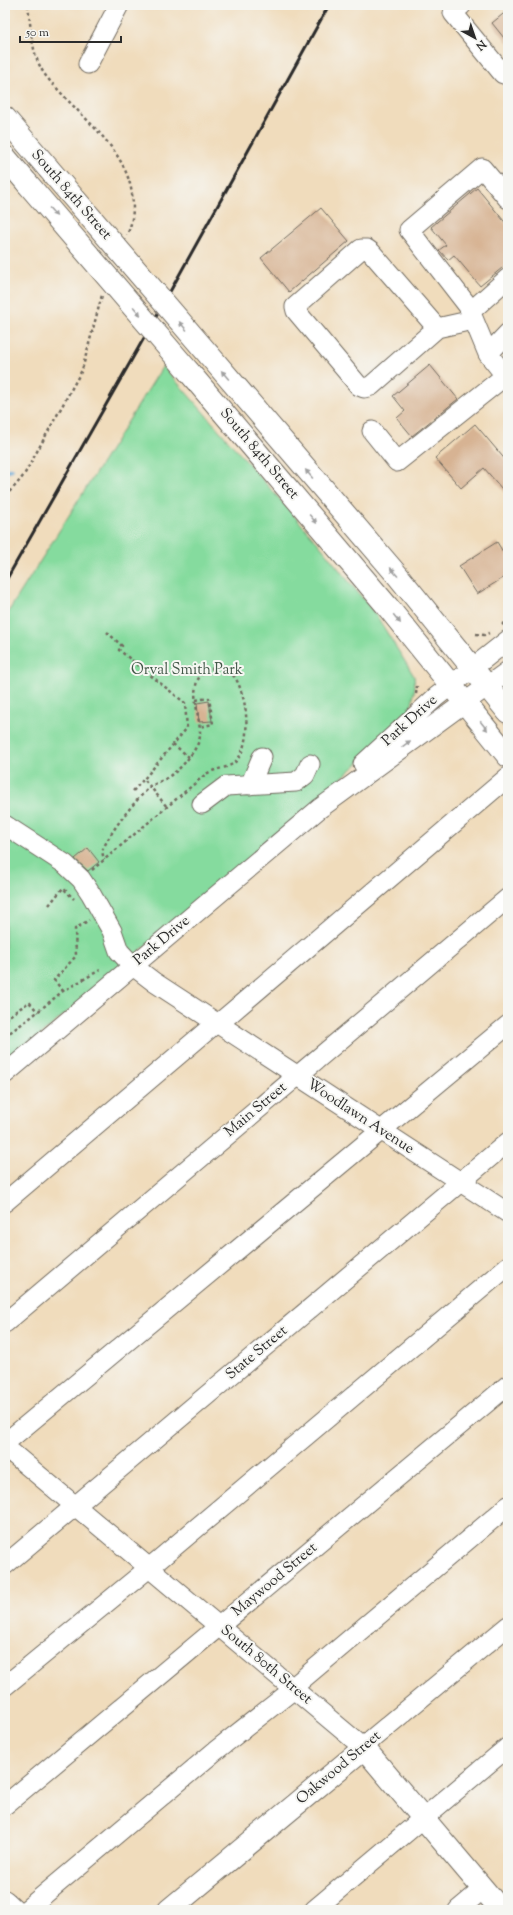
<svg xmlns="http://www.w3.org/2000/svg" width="513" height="1915" font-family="'Sorts Mill Goudy',serif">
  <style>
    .green { fill: #85db9e; stroke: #588364 }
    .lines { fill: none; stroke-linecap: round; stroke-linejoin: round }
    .stream { stroke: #5ba2d1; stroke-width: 4 }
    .building { fill: #d7b393 }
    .minor-casing { stroke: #70695e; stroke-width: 21 }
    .major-casing { stroke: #70695e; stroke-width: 24 }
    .path { stroke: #70695e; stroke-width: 2.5; stroke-dasharray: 3 3; stroke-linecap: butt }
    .minor { stroke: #fff; stroke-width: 19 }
    .major { stroke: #fff; stroke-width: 22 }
    .rail { stroke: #2b2b2b; stroke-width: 3 }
    .major-bridge-casing { stroke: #70695e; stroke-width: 24; stroke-linecap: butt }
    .major-bridge { stroke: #fff; stroke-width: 22 }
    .oneway { fill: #a0a0a0 }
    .labels { text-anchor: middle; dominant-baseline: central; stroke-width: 4; stroke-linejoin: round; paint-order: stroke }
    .street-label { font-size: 15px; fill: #2b2b2b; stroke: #f6f6f2 }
    .park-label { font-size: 15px; fill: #425748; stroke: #f6f6f2 }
  </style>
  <rect width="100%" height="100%" fill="#f6f6f2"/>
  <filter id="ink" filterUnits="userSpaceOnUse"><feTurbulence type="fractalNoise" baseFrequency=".025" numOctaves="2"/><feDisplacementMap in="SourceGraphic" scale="8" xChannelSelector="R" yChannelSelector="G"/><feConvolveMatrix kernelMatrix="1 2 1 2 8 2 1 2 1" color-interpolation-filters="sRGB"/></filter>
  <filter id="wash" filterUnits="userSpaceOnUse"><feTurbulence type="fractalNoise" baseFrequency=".012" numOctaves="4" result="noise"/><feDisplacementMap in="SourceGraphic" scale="16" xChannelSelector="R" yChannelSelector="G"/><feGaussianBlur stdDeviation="0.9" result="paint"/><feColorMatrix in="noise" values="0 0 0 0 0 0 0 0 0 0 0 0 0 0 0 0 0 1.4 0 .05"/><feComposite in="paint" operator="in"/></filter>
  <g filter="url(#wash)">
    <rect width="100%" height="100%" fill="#f0dcbc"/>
    <path class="green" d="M163 366 317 542 376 615 414 676 415 687 410 715 378 746 288 825 5 1065V617Z"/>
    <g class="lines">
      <path class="stream" d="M5 471 12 469"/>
    </g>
    <g id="blocks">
      <path class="building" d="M508 10V43L492 23Z
        M477 188 508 226V263L480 286 454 255 448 260 439 250 446 245 431 227Z
        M321 208 349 241 289 292 261 258Z
        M430 365 458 399 412 436 397 418 405 411 393 396Z
        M475 424 508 463V496L484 468 461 488 435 458Z
        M497 542 503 552 508 549V575L477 594 459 566Z
        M209 701 212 721 199 722 197 703Z
        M88 848 99 862 88 871 75 859Z"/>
    </g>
  </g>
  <g filter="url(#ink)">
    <use href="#blocks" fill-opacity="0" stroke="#70695e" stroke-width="1"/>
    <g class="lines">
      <defs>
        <path id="minor" d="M462 5 453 13 503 74
          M88 64 119 5
          M508 199 482 168 409 230 468 306 488 354 508 379
          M470 312 508 278
          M437 328 371 252 367 249H361L295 307 296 311 359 386 364 388 371 386 437 328 473 320
          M488 354 508 333
          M372 431 397 462 505 376
          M363 764 436 697 508 640
          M250 785 262 757
          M202 804 226 786 296 782 305 775 310 764
          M5 825 65 864 81 879 91 894 112 931 119 951 133 966 154 982 508 1213
          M218 1024 508 777
          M5 1074 319 809 508 671
          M5 1202 216 1023
          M5 1323 508 898
          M5 1443 508 1025
          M5 1447 364 1748 373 1738 508 1626
          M5 1565 508 1142
          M5 1686 149 1568 508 1266
          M292 1688 508 1506
          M5 1805 508 1385
          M5 1900 16 1910
          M26 1910 214 1752 294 1689
          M314 1910 508 1747
          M458 1910 483 1889"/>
        <path id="major" d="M5 118 48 168
          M5 157 27 183
          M209 355 398 576 508 712
          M189 372 387 606 508 756
          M169 1910 364 1748 501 1910"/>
      </defs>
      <use href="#minor" class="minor-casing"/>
      <use href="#major" class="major-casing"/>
      <path class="path" d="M28 5C31 27 31 51 42 70 47 79 55 86 62 94 89 124 126 151 132 194 134 208 133 222 127 235
        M5 496 16 485 24 475 82 370 102 295
        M502 625 508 620
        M107 632 122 646 119 650 185 703 187 728 144 779
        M476 634 484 635 489 633
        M416 694 417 686
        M196 700 209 698 213 724 199 727
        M173 744 189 757
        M133 791 144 779 167 807
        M92 870 206 774C215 768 226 769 234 763 250 750 248 711 242 694 239 684 236 676 228 671 223 667 217 667 211 669 183 678 201 715 200 735 200 742 194 751 190 756 183 766 175 773 165 779 160 782 153 784 149 788 132 804 112 829 102 851L104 860
        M49 905 63 888 74 899
        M63 991 54 980 76 956 75 929 89 920
        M5 1019 29 1002 38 1012
        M5 1036 30 1018 63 991 100 970"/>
      <use href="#minor" class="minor"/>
      <use href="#major" class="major"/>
      <path class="rail" d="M5 582 152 324 329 5"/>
      <defs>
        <path id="major-bridge" d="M48 168 209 355
          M27 183 189 372"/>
      </defs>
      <use href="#major-bridge" class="major-bridge-casing"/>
      <use href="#major-bridge" class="major-bridge"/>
    </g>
    <defs><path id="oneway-solid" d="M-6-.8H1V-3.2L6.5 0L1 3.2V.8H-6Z"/></defs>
    <g class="oneway">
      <use href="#oneway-solid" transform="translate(53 212) rotate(49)"/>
      <use href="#oneway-solid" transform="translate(137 311) rotate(49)"/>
      <use href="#oneway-solid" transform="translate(183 326) rotate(-131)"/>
      <use href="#oneway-solid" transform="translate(225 375) rotate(-130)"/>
      <use href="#oneway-solid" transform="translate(309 474) rotate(-130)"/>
      <use href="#oneway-solid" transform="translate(313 519) rotate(50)"/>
      <use href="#oneway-solid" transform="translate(394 572) rotate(-131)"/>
      <use href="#oneway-solid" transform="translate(397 619) rotate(51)"/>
      <use href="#oneway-solid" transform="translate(484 726) rotate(51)"/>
      <use href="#oneway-solid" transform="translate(406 744) rotate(-36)"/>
    </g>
  </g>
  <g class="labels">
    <g class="street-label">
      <text transform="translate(71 195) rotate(49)">South 84th Street</text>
      <text transform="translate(259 454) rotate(50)">South 84th Street</text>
      <text transform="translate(410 721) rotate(-42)">Park Drive</text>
      <text transform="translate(162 941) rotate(-40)">Park Drive</text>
      <text transform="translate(256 1110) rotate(-40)">Main Street</text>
      <text transform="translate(360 1117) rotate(33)">Woodlawn Avenue</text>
      <text transform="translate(257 1353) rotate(-40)">State Street</text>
      <text transform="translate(275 1580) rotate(-40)">Maywood Street</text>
      <text transform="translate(266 1665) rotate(40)">South 80th Street</text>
      <text transform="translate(339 1768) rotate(-40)">Oakwood Street</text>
    </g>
    <g class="park-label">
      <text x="187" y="670">Orval Smith Park</text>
    </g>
  </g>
  <rect width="513" height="1915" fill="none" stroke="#f6f6f2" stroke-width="20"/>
  <g transform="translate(475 38) rotate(140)" stroke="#f6f6f2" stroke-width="3" paint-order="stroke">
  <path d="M0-3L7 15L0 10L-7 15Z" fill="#2b2b2b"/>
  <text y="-6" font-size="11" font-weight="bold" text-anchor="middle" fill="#2b2b2b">N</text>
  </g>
  <path d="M20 36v6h101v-6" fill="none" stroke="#2b2b2b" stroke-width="2"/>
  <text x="26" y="36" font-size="12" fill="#2b2b2b" stroke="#f6f6f2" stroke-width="3" paint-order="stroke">50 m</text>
</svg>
